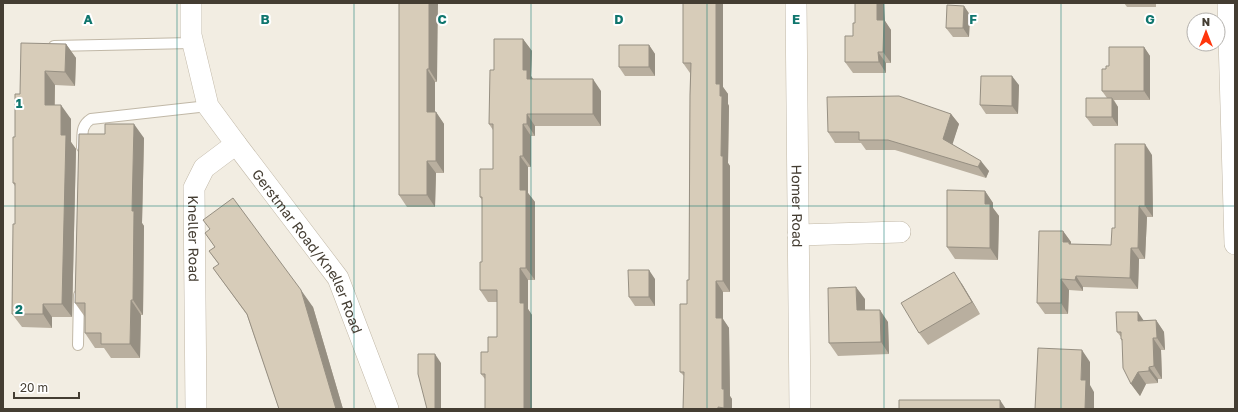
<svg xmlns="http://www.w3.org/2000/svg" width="1238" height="412" font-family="'Golos Text',sans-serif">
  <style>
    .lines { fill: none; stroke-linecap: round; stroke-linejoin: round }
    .service-casing { stroke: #c1b8a7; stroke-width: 12 }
    .minor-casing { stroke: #c1b8a7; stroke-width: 22 }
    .service { stroke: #fff; stroke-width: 10 }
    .minor { stroke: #fff; stroke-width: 21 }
    .wall { fill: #b9af9f }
    .shaded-wall { fill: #968f82 }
    .building { fill: #d7ccb9; stroke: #968f82 }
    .grid { fill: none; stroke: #0f766e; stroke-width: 1; stroke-opacity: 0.55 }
    .labels { text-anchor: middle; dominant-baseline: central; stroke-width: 4; stroke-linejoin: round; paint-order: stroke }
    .street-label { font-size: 14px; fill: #443d32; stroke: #fff }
    .grid-label { font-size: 13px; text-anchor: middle; font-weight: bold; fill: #0f766e; stroke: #fff; stroke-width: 4; stroke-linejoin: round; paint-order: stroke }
  </style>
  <rect width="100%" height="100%" fill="#f2ede2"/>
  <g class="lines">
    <defs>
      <path id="service" d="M54 46 192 43
        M82 147C83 135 80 126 91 119L208 106
        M78 345 79 295"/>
      <g id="minor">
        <path id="s1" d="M191 3V35L208 106 236 144 204 168 194 188 196 409"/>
        <path id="s2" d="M796 3 800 409"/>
        <path d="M1228 3 1235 244"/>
        <path id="s3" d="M236 144 338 278 388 409"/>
        <path d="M798 235 900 232"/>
      </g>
    </defs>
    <use href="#service" class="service-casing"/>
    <use href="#minor" class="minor-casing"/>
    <use href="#service" class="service"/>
    <use href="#minor" class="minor"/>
  </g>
  <path class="wall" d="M399 3 437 82H435V112H436L444 124V173H436L435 207H407L399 195Z
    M723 3V87L728 94V104L729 106 728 163 730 166V292H723V319L729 328 730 396 732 399V409H683L684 376 680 372 687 304 689 280 690 73 683 63Z
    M1124 3H1156V7H1127Z
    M964 6 970 15 969 37H953L946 28Z
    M885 21 891 30V63H886V73H853L845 62 853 36 855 23Z
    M523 39 532 51 531 76 533 79 601 91V126H535V136H531V167H528V193L535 202V280H528V309L532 315V409L485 379 481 374 488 352 497 337V302H488L480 290 482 262V200L480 197 493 169V130L489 124 494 70Z
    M66 44 76 58 75 86 55 85V105L71 119V142L76 149 72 317H52V328L22 327 12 314 15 224V186L13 183 15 137 20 94Z
    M649 45 655 54V76H625L619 67Z
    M1144 47 1150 56V100H1114L1118 107V126H1093L1086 117 1107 98 1102 91 1106 69Z
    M1019 85 1018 114H986L980 105Z
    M951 114 959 124 952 144 989 171 986 178 895 150H866L861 143H835L828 132Z
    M105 134 144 138 142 223 144 226 143 315H141L140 358H111L104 348H95L85 333V317L75 303Z
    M1152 155 1153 217H1147L1145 259H1139L1138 289 1083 287V291L1069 290 1068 314H1045L1037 303 1063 231 1071 242V244L1111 245 1115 228Z
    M985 191 993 203V208L999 216 998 260 955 259 947 247Z
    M205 233 313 307 343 409H279L247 315 213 268 219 265 209 251 215 247Z
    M655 279V306H635L629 297Z
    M962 284 980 314 928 345 919 333Z
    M865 299V310L888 322 889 354 838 356 829 343Z
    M1144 320H1156L1164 332 1165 350H1161L1162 379H1158V383L1146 384 1140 396 1131 384 1122 341 1121 339V337L1117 332Z"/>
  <path class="shaded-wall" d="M429 3H438L437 82 429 69Z
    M716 3H723V87L728 94V104L729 106 728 163 730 166V292L723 281 721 156 720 96 716 84Z
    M877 3H884L885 21 891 30V63L883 52 877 20Z
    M964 6 970 15 969 37 963 28Z
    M523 39 532 51 531 76 535 82 527 79 523 70Z
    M66 44 76 58 75 86 65 72Z
    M649 45 655 54V76L649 67Z
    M1144 47 1150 56V100L1144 91Z
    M878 52 886 63V73L879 62Z
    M427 69 435 82V124L427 112Z
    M45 71 55 85 54 118 45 105Z
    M1012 76 1019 85 1018 114 1012 106Z
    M593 79 601 91V126L593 114Z
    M1112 98 1118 107V126L1112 117Z
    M61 105 71 119V142L76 149 72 317 62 304Z
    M436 112 444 124V173L436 161Z
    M527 114 535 126V136L527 124Z
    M951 114 959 124 951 149 943 139Z
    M134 124 144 138 142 223 144 226 143 315 133 300 132 211Z
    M523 124 531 136V167L523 156Z
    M1145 144 1152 155 1153 217 1145 206Z
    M520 156 528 167V193L535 202V280L526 268 520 190Z
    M427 161 436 173 435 207 427 195Z
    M981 161 989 171 986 178 978 167Z
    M985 191 993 203V208L999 216 998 260 990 248 985 204Z
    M1139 206 1147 217 1145 259 1138 248Z
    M1063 231 1071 242V244L1063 242Z
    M1131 248 1139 259 1138 289 1130 278Z
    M520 268 528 280V309L532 315V409H524L520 303Z
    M649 270 655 279V306L649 297Z
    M954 272 962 284 980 314 972 302Z
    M1076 276 1083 287V291L1075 280Z
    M1061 279 1069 290 1068 314 1061 303Z
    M716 281 723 292V319L729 328 730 396 732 399V409H725L724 408 716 318Z
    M856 287 865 299V322L857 310Z
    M301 290 313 307 343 409H336Z
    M131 300 141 315 140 358 130 344Z
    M43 304 52 317V328L43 314Z
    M880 310 888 322 889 354 881 342Z
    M1138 312 1146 324 1138 321Z
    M1156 320 1164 332 1165 350 1157 338Z
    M1153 338 1161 350 1162 379 1154 366Z
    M1082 350 1090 362V385L1094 392V409H1085L1081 380Z
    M435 354 441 363V409H435Z
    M1149 367 1158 379V383L1149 371Z
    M1138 372 1146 384 1140 396 1131 384Z
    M1000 400 1006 409H1000Z"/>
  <path class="building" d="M399 3H429V69H427V112H436V161H427V195H399Z
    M683 3H716V84H720V96H722L721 156H723V281H716V318H722V389H724V408L718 407V409H683L684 372H680V304H687V280H689L690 95 691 63H683Z
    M855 3H877V20H884L883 52H878L879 62H845V36H853V23H855Z
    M947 5 964 6 963 28H946Z
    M494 39H523V70H527V79H593V114H527V124H523V156H520V190H526V268H520V303H524V409H485V374H481V352H488V337H497V290H480V262H482V197H480V169H493V124H489L490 70H494Z
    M21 43 66 44 65 72 45 71V105H61V135H66L62 304H43V314H12L13 224H15V183H13V137H15V94H20Z
    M619 45H649V67H619Z
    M1109 47H1144V91H1102V69H1106V66H1109Z
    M981 76H1012V106L980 105Z
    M899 96 951 114 943 139 981 161 978 167 888 140H859V132H828L827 97Z
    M1086 98H1112V117H1086Z
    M105 124H134L132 211H134L133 300H131L130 344H101V333H85V303H75L79 134H105Z
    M1115 144H1145V206H1139L1138 248H1131L1130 278 1076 276 1075 280 1061 279V303H1037L1039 231H1063V242H1069V244L1111 245 1112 228H1115Z
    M947 190 985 191V204H990V248L947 247Z
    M233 198 301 290 336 409H279L247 314 213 268 219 264 209 251 215 247 205 233 210 229 203 220Z
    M628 270H649V297H629Z
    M954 272 972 302 919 333 901 303Z
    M856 287 857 310H880L881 342 829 343 828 288Z
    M1116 312H1138V321L1156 320 1157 338H1153L1154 366 1149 367V371L1138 372 1131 384 1123 368 1122 339H1121V332H1117Z
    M1038 348 1082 350 1081 380H1086L1085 409H1035Z
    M418 354H435V409H427L418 374Z
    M899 400H1000V409H899Z"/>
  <path class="grid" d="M177 3V409M354 3V409M531 3V409M707 3V409M884 3V409M1061 3V409M3 206H1235"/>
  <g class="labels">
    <g class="street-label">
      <text stroke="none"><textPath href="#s2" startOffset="203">Homer Road</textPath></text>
      <text stroke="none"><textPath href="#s1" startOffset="265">Kneller Road</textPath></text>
      <text stroke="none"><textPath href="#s3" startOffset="130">Gerstmar Road/Kneller Road</textPath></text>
    </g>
  </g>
  <g class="grid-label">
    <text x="88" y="24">A</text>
    <text x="265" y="24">B</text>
    <text x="442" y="24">C</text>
    <text x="619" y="24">D</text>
    <text x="796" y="24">E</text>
    <text x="973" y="24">F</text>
    <text x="1150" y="24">G</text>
    <text x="19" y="108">1</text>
    <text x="19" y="314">2</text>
  </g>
  <rect width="1238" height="412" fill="none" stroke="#443d32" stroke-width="8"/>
  <g transform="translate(1206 32)"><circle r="19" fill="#ffffff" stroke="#b4b1ad"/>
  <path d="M0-3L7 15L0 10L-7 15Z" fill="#ff360c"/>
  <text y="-6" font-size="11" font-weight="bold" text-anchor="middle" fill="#443d32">N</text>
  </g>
  <path d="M14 392v6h65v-6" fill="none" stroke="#443d32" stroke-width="2"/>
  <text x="20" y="392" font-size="12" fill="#443d32" stroke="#ffffff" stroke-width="3" paint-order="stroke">20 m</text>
</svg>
